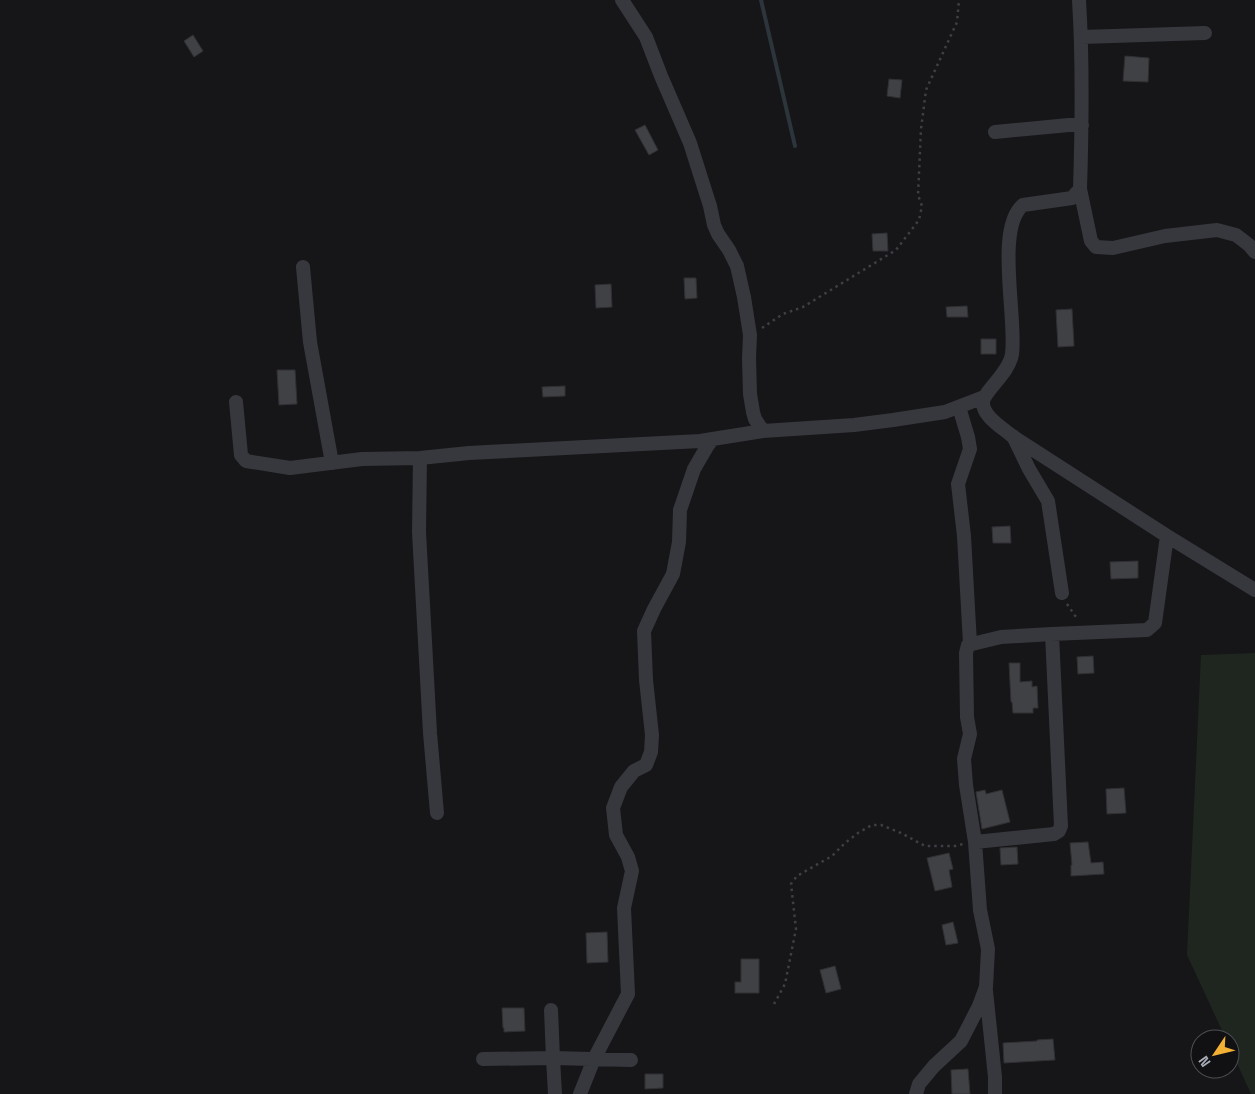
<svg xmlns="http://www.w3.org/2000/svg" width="1255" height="1094" font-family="'Space Grotesk',sans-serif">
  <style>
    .green { fill: #1e261f }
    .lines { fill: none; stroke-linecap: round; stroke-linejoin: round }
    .stream { stroke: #2c353c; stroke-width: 4 }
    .building { fill: #404145; stroke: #303034 }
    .path { stroke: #3d3f44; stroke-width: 2.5; stroke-dasharray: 2.5 4; stroke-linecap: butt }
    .minor { stroke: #37383d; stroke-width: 14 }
  </style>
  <rect width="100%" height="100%" fill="#161618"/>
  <path class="green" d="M1255 653V1094H1251L1230 1048V1039H1226L1187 955 1201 655Z"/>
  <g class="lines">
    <path class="stream" d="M761 0 795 146"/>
  </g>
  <path class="building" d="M193 35 203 51 194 57 184 41Z
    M1125 56 1149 58 1148 82 1123 81Z
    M889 79 902 80 900 98 887 96Z
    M645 125 658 150 649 155 635 130Z
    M887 233 888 251H873L872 234Z
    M684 278H696L697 298 685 299Z
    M611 284 612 307 596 308 595 285Z
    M967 306 968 317H947L946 307Z
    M1072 309 1074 346 1058 347 1056 310Z
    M981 339H996V354H981Z
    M277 370H295L297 404 279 405Z
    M565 386V396L543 397 542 387Z
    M1010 526 1011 543H993L992 527Z
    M1138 561V578L1111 579 1110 562Z
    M1093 656 1094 673 1078 674 1077 657Z
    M1009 663H1020V682L1032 681V687L1037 686 1038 708H1033V713H1013L1012 702H1011Z
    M1124 788 1126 813 1107 814 1106 789Z
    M985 790 986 794 1002 790 1010 822 982 829 976 792Z
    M1088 842 1091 863 1103 862 1104 874 1071 876V865H1072L1070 843Z
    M1017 847 1018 864 1001 865 1000 848Z
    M949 853 953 869 949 870 952 887 935 891 927 858Z
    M953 922 958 943 946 945 942 925Z
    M607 932 608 962 587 963 586 933Z
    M741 959H759V993H735V982H741Z
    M835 966 841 989 826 993 820 970Z
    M502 1008H524L525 1031 504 1032V1028H503Z
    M1053 1039 1055 1060 1004 1063 1003 1043 1037 1041V1040Z
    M968 1069 970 1094H952L951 1070Z
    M645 1074H663V1088L645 1089Z"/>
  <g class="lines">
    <path class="path" d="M762 328 783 314 803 307 896 250 919 220 922 206 918 195 921 129 926 90 957 22 959 0
      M1067 604 1078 620
      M774 1004 785 984 796 929 791 884 797 876 832 856 845 843 858 833 872 825H881L901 833 925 846H955L963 844"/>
    <path class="minor" d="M622 0 646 37 661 76 690 143 710 206 714 225 718 234 729 250 737 266 744 297 750 335 749 358 750 394 753 412 755 419 763 431
      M1082 37 1205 33
      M995 132 1069 125H1082
      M1080 189 1091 241 1096 247 1113 248 1165 236 1217 230 1236 235 1249 245 1255 252
      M303 267 310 342 332 463
      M236 402 241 455 246 461 290 468 362 459 420 458 469 453 700 441 763 431 854 425 893 420 945 412 984 397
      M959 407 968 437 970 449 958 484 964 536 970 644
      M1013 436 1029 469 1048 501 1062 593
      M420 458 419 532 430 733 437 813
      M1167 536 1255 590
      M975 842 1054 834 1059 831 1061 826 1052 634
      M986 991 995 1077V1094
      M551 1010 553 1058 555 1094
      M483 1059 553 1058 631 1060
      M580 1094 594 1059 628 994 624 908 632 871 628 857 616 835 613 808 621 787 634 771 646 765 651 752 652 735 646 680 644 631 654 609 673 574 679 542 680 510 694 469 708 445 713 439
      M916 1094 919 1084 934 1066 961 1041 979 1006 986 987 988 949 980 910 975 842 966 785 964 759 970 734 967 717 966 653 968 645 1001 637 1052 634 1147 630 1155 623 1167 536 1012 436C1003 428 982 416 983 402 984 391 1010 372 1012 354 1017 318 995 228 1023 205L1072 198 1080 189C1082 126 1083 63 1079 0"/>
  </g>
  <g transform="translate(1215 1054) rotate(235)"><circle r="24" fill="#111113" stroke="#4d4f55"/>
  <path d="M0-4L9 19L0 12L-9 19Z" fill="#f2b134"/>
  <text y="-8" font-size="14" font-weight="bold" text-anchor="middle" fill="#a8adb8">N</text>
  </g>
</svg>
